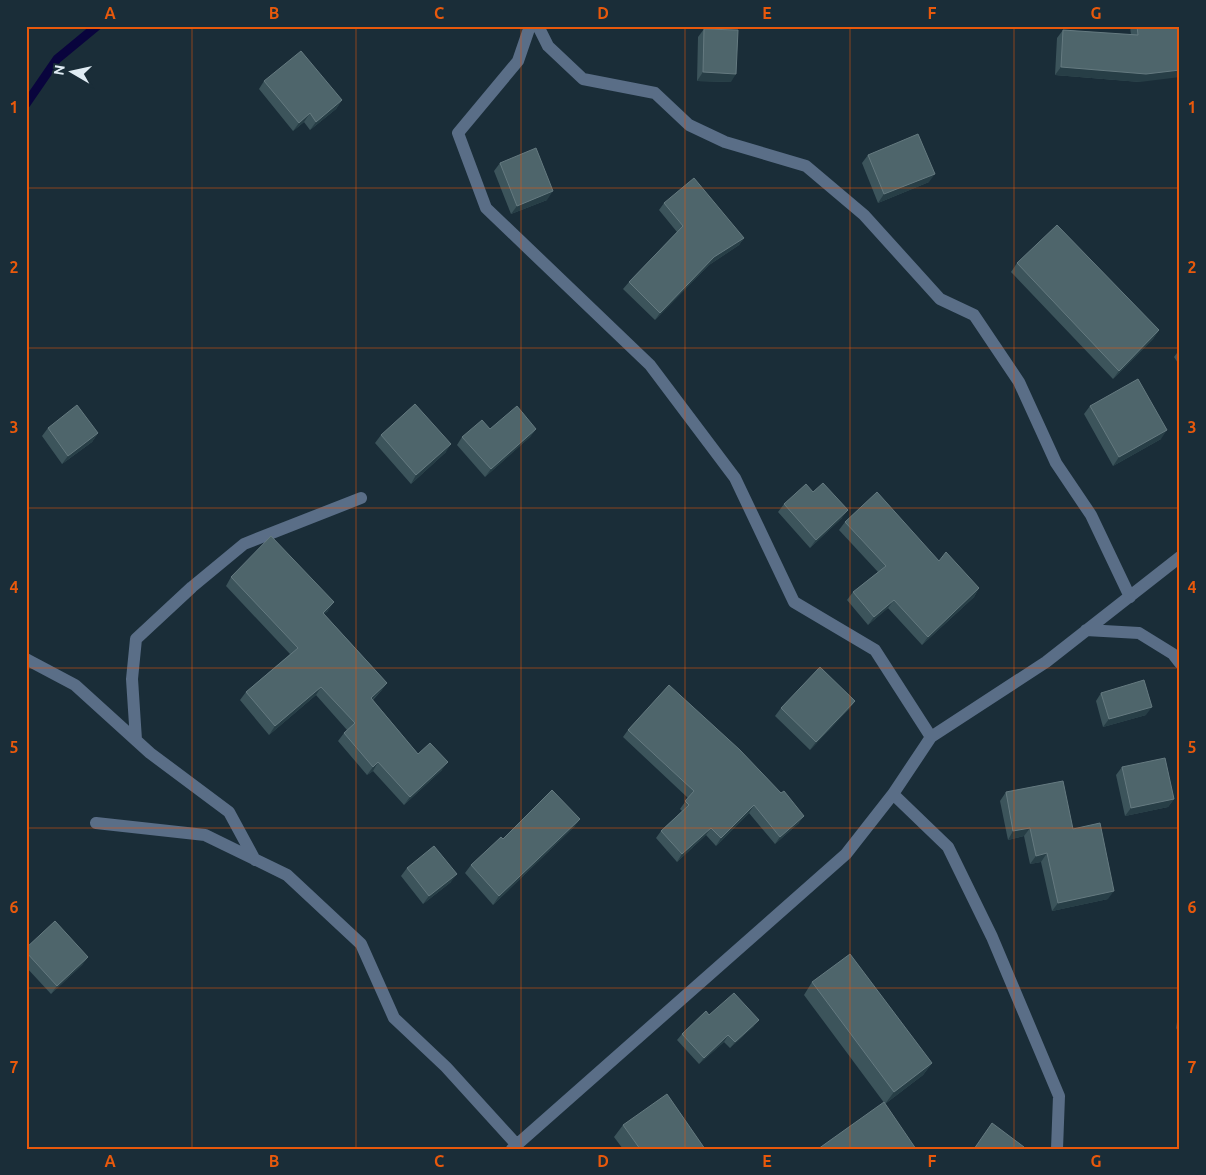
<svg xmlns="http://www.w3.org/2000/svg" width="1206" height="1175" font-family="Ubuntu,sans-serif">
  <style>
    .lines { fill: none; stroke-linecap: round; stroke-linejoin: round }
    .stream { stroke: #09043d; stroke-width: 9 }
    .minor { stroke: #5a6e87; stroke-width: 12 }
    .wall { fill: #3c545b }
    .shaded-wall { fill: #273e46 }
    .building { fill: #4e656b; stroke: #657a80 }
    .grid { fill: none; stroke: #e8590c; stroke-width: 1; stroke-opacity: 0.55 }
    .neatline { fill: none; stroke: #e8590c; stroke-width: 2 }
    .grid-label { font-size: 16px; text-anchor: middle; font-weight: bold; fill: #e8590c }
  </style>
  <rect width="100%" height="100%" fill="#1a2d38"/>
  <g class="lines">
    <path class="stream" d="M26 104 57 59 97 26"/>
    <path class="minor" d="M530 26 518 61 458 133 486 208 650 365 735 478 794 602 875 650 931 737
      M538 26 548 46 583 79 655 93 689 125 725 142 806 166 864 215 940 299 974 315 1019 382 1056 463 1091 515 1130 597
      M1086 630 1139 633 1173 654 1180 663
      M26 659 75 685 150 753 229 812 255 860
      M136 740 132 679 136 639 192 587 244 544 361 498
      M893 794 948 847 992 937 1059 1096 1057 1149
      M96 823 205 835 287 875 361 944 394 1018 446 1067 517 1145
      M512 1149 846 854 893 794 931 737 1046 662 1180 557"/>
  </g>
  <path class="wall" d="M1130 26H1180L1140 82 1055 75 1057 38 1063 30 1131 35Z
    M704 29 731 82 697 81 698 37Z
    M264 81 342 100 336 109 310 130 304 122 293 131 259 89Z
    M868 155 929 182 878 203 862 163Z
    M500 163 547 200 511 214 494 171Z
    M664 203 744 238 739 245 709 265 655 320 623 289 629 282 677 232 659 210Z
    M1017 263 1159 330 1153 339 1113 379 1011 272Z
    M1180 349V366L1174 357Z
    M1090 406 1161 439 1113 466 1084 414Z
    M48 428 98 433 92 442 62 464 42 436Z
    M536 429 530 437 485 477 457 445 462 437Z
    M381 435 446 452 411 484 375 443Z
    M813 492 842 518 810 548 778 512 784 504Z
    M845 522 939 561 979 588 974 597 922 645 888 608 868 625 847 600 853 592 878 572 839 530Z
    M231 577 328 611 324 614 387 683 381 691 373 700 418 754 442 770 404 805 373 771 367 775 338 741 344 733 347 730 316 695 269 735 240 700 246 692 290 654 226 586Z
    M1101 693 1146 715 1103 727 1096 701Z
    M855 701 849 709 810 750 775 716 781 708Z
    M628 730 799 823 775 844 749 813 716 846 706 835 677 862 656 838 661 831 682 811 680 809 688 798 623 737Z
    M1122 767 1174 799 1168 807 1125 816 1116 775Z
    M1006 792 1073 829 1108 899 1052 911 1041 862 1030 864 1024 836 1008 840 1000 801Z
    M580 819 574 827 493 905 465 873 471 865 503 839Z
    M407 868 451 882 423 904 401 876Z
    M26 948 88 957 82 965 51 994 26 967Z
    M812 982 932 1063 923 1075 885 1104 804 995Z
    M1180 1001V1030L1176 1029Z
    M709 1015 754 1026 730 1048 724 1042 699 1064 677 1040 682 1034Z
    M623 1125 705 1149H623L614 1137Z"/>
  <path class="shaded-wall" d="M1061 67 1180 70V77L1140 82 1055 75Z
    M703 72 736 74 731 82 697 81Z
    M342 100 336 109 310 130 316 122Z
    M310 113 304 122 293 131 299 123Z
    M935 174 929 182 878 203 884 194Z
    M553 191 547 200 511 214 517 206Z
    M744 238 739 245 709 265 655 320 660 313 714 257Z
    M1159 330 1153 339 1113 379 1119 371Z
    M536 429 530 437 485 477 491 469Z
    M1167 430 1161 439 1113 466 1119 457Z
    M98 433 92 442 62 464 68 456Z
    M451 444 446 452 411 484 416 475Z
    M848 510 842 518 810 548 816 540Z
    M979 588 974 597 922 645 928 637Z
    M894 600 888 608 868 625 874 617Z
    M334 602 328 611 317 621 323 613Z
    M387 683 381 691 365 706 371 698Z
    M321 687 316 695 269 735 275 726Z
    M855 701 849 709 810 750 816 742Z
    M1152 707 1146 715 1103 727 1109 719Z
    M378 762 373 771 367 775 373 767Z
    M448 762 442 770 404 805 410 797Z
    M1174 799 1168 807 1125 816 1131 808Z
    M754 805 749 813 716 846 721 838Z
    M804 816 799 823 775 844 780 837Z
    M580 819 574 827 493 905 499 896Z
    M711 828 706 835 677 862 682 854Z
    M1030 828 1024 836 1008 840 1013 831Z
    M1047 853 1041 862 1030 864 1036 856Z
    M457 874 451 882 423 904 429 896Z
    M1114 891 1108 899 1052 911 1058 903Z
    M88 957 82 965 51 994 57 986Z
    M759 1020 754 1026 730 1048 735 1042Z
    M1180 1024V1030L1176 1029Z
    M728 1035 724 1042 699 1064 704 1058Z
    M932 1063 923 1075 885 1104 894 1092Z"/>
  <path class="building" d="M1137 26H1180V70L1146 74 1061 67 1063 30 1138 35Z
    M704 29 738 30 736 74 703 72Z
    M301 51 342 100 316 122 310 113 299 123 264 81Z
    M918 134 935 174 884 194 868 155Z
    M536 148 553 191 517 206 500 163Z
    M694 178 744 238 714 257 660 313 629 282 683 226 664 203Z
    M1057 225 1159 330 1119 371 1017 263Z
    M1138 379 1167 430 1119 457 1090 406Z
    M415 404 451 444 416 475 381 435Z
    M77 405 98 433 68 456 48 428Z
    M517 406 536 429 491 469 462 437 482 420 490 429Z
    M823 483 848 510 816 540 784 504 806 484 813 492Z
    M877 492 939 561 946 552 979 588 928 637 894 600 874 617 853 592 886 566 845 522Z
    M271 536 334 602 323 613 387 683 371 698 418 754 430 743 448 762 410 797 378 762 373 767 344 733 355 723 321 687 275 726 246 692 298 648 231 577Z
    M820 667 855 701 816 742 781 708Z
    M1144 680 1152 707 1109 719 1101 693Z
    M669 685 740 750 781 793 784 791 804 816 780 837 754 805 721 838 711 828 682 854 661 831 689 805 685 801 694 791 628 730Z
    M1165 758 1174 799 1131 808 1122 767Z
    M1063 781 1073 829 1100 823 1114 891 1058 903 1047 853 1036 856 1030 828 1013 831 1006 792Z
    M552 790 580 819 499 896 471 865 501 837 503 839Z
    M434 846 457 874 429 896 407 868Z
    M55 921 88 957 57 986 26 952V948Z
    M850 954 932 1063 894 1092 812 982Z
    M734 993 759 1020 735 1042 728 1035 704 1058 682 1034 706 1011 709 1015Z
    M667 1094 705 1149H640L623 1125Z
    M884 1102 916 1149H818Z
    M992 1123 1024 1147 1023 1149H974Z"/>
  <path class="grid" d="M192 26V1149M356 26V1149M521 26V1149M685 26V1149M850 26V1149M1014 26V1149M26 188H1180M26 348H1180M26 508H1180M26 668H1180M26 828H1180M26 988H1180"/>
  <rect width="1206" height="1175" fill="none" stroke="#1a2d38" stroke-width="55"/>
  <g transform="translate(72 72) rotate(279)" stroke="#1a2d38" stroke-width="4" paint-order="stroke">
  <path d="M0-4L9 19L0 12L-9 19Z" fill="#e0ecf4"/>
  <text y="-8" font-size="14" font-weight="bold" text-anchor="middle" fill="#e0ecf4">N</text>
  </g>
  <rect x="28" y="28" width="1150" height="1120" class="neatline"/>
  <g class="grid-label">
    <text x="110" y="19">A</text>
    <text x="274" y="19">B</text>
    <text x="439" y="19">C</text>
    <text x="603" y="19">D</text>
    <text x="767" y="19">E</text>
    <text x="932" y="19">F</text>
    <text x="1096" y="19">G</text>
    <text x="14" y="113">1</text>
    <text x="1192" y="113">1</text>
    <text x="14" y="273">2</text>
    <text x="1192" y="273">2</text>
    <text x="14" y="433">3</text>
    <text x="1192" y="433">3</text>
    <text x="14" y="593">4</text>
    <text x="1192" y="593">4</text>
    <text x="14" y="753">5</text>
    <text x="1192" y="753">5</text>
    <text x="14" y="913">6</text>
    <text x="1192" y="913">6</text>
    <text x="14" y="1073">7</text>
    <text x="1192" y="1073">7</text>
    <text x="110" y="1167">A</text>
    <text x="274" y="1167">B</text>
    <text x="439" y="1167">C</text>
    <text x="603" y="1167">D</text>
    <text x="767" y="1167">E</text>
    <text x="932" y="1167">F</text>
    <text x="1096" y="1167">G</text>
  </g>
</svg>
